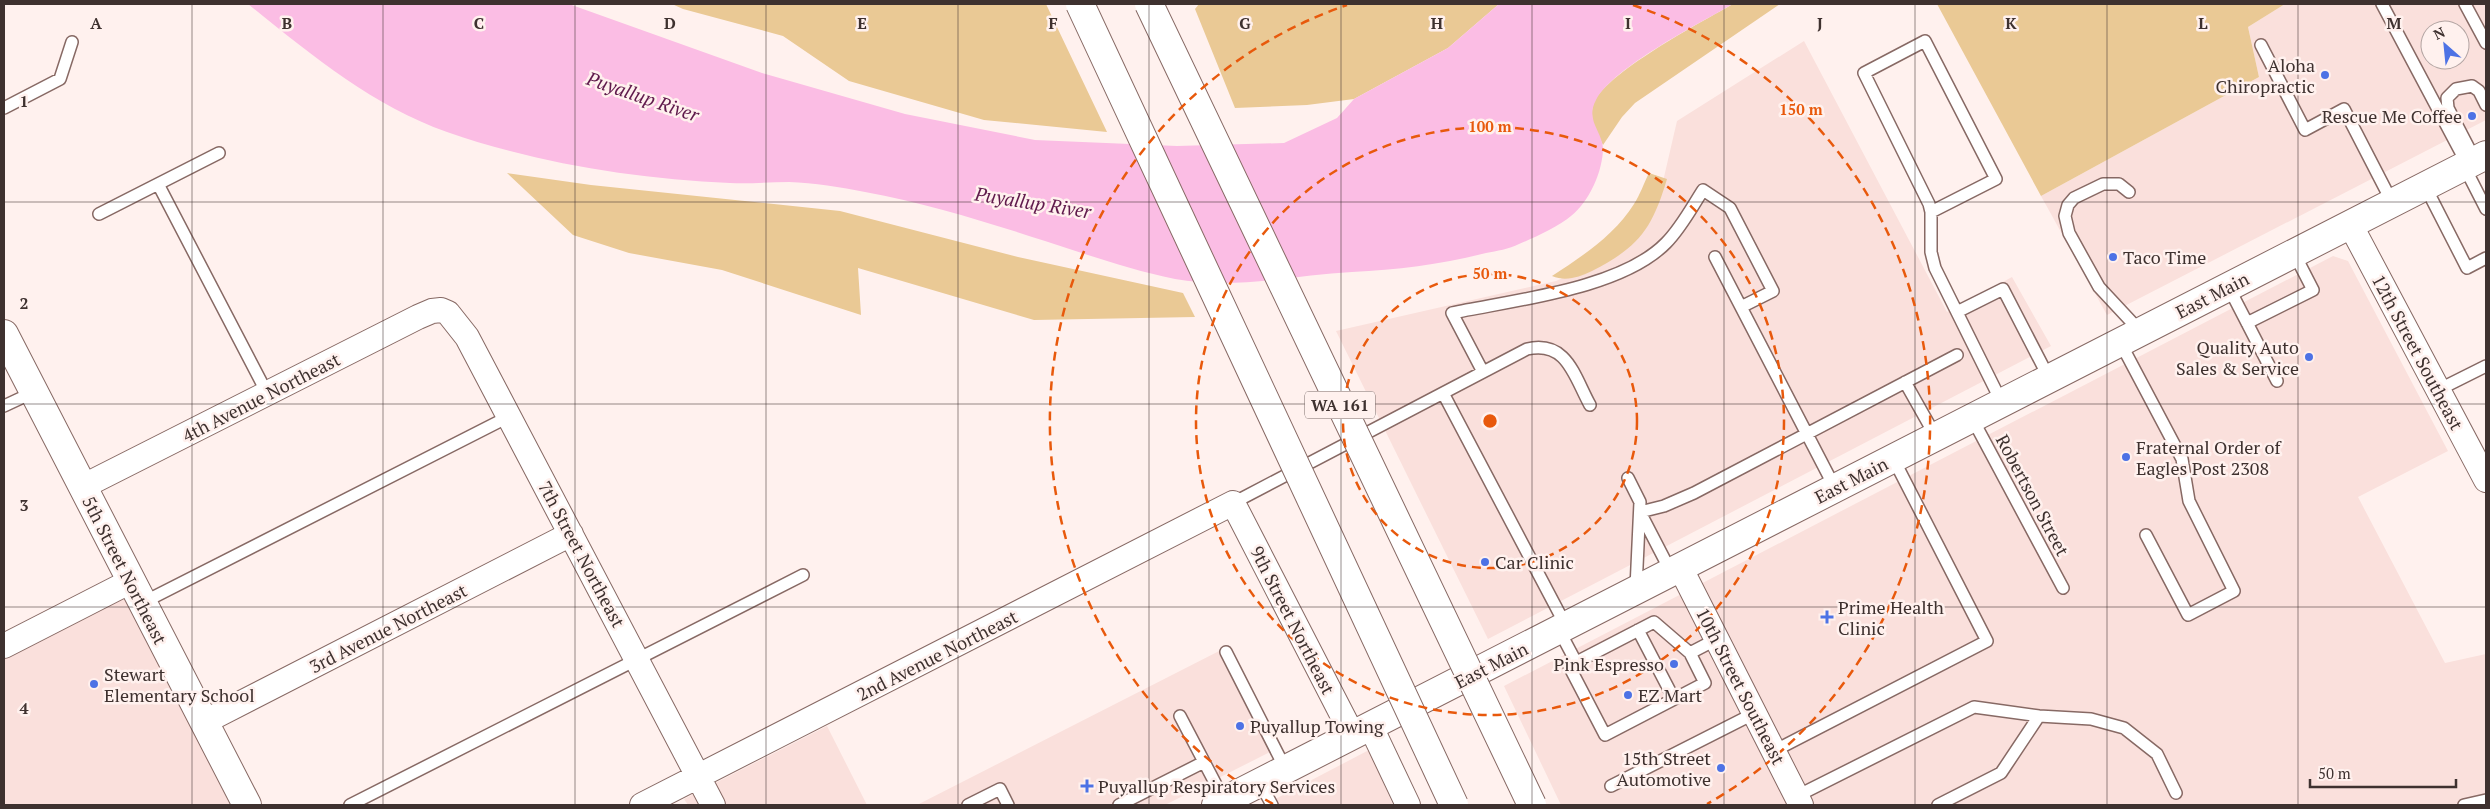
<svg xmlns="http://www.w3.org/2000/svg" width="2490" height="809" font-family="'PT Serif',serif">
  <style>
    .built { fill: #fae0dc; fill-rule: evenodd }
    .green { fill: #eac995 }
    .water { fill: #fbbde4 }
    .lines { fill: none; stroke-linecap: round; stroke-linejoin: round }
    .service-casing { stroke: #876964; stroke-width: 14 }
    .minor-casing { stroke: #876964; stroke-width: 26 }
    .tertiary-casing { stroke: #876964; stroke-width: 30 }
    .secondary-casing { stroke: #876964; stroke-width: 30 }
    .service { stroke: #fff; stroke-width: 11 }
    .minor { stroke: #fff; stroke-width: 24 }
    .tertiary { stroke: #fff; stroke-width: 28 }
    .secondary { stroke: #fff; stroke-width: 28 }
    .motorway-bridge-casing { stroke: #876964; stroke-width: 30; stroke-linecap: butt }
    .motorway-bridge { stroke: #fff; stroke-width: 28 }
    .grid { fill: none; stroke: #3e312f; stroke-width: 1; stroke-opacity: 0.55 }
    .ring { fill: none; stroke: #e8590c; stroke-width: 2.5; stroke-dasharray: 9 6 }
    .poi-dot { fill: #4d72e5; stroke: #fff1ee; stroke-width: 2 }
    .labels { text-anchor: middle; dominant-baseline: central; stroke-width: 5; stroke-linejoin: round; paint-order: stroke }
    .shield { fill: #fff1ee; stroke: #786b68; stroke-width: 1 }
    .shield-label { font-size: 16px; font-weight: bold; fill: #3e312f }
    .poi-label { font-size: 18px; fill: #3e312f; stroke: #fff1ee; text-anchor: start }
    .street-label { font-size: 18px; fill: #3e312f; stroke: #fff1ee }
    .water-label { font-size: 19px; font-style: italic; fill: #601a4c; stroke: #fff1ee }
    .grid-label { font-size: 16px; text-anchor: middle; font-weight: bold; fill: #3e312f; stroke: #fff1ee; stroke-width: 5; stroke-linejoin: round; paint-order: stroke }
    .centre { fill: #e8590c; stroke: #fff1ee; stroke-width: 2.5 }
    .ring-label { font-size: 15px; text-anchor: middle; font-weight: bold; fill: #e8590c; stroke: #fff1ee; stroke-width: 5; stroke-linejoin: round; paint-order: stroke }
  </style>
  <rect width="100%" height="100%" fill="#fff1ee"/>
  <path class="built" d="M2285 4H2486V120L2107 315 2041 196 2259 77 2248 27ZM2430 30H2460V60H2430Z
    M1804 41 1947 312 2012 277 2051 346 1488 639 1336 331 1556 281 1615 255 1661 190 1677 121Z
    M2333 256 2348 261 2448 451 2358 497 2445 663 2486 654V805H1561L1504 686Z
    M131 581 247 805H4V646Z
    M1227 647 1278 748 1165 805H917Z
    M827 726 867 805H688L684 799Z
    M1369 750 1393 805H1264Z"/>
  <path class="green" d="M672 4H1046L1107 132 984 120 849 81 783 36 683 9Z
    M1199 4H1499L1448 48 1354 99 1307 105 1235 108 1195 9Z
    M1733 4H1780L1635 103 1622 117 1603 145C1597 132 1589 120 1593 105 1601 75 1705 20 1733 4Z
    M1937 4H2285L2248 27 2259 77 2041 196Z
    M507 173 591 185 840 211 1018 257 1183 293 1195 317 1034 320 858 268 861 315 722 270 629 253 573 235Z
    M1649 173 1667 179C1652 229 1639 247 1592 271 1579 277 1566 282 1552 276 1581 257 1615 235 1634 204 1640 195 1644 183 1649 173Z"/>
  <path class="water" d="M248 4H569L762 73 905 114 1035 140 1177 146 1284 143 1337 118 1354 99 1448 48 1499 4H1733C1700 23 1612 68 1596 100 1585 120 1602 131 1603 148 1603 171 1589 202 1571 216 1559 226 1534 238 1519 244 1509 249 1497 251 1486 253 1442 264 1398 270 1352 272 1293 275 1235 290 1175 279 1131 270 1088 255 1045 241 986 222 926 203 865 192 841 187 814 183 789 182 769 182 750 184 730 183 635 179 536 163 447 132 372 106 309 53 248 4Z"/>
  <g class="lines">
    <defs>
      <path id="service" d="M2382 4 2467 164
        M2465 4 2486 43
        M2261 45 2305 130 2344 109 2392 202
        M4 108 60 79 72 42
        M2475 160 2448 108 2447 98 2456 89 2472 86 2479 91 2486 105
        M2464 166 2486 209
        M158 184 267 393
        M2425 186 2467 268 2486 258
        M2129 192 2119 184H2103L2074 198 2068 205 2065 216 2069 233 2099 287 2140 331
        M1931 212 1996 179 1925 41 1864 73 1929 204 1931 212V252L1935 268 2002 403
        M99 214 219 153
        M1715 257 1835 488
        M2228 286 2277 381
        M1957 312 2003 289 2049 378
        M2247 323 2313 290 2294 253
        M2120 342 2182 459 2189 501 2234 591 2188 615 2146 535
        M1483 372 1452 313C1514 300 1621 289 1666 243 1681 228 1692 207 1703 190L1730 208 1773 291 1741 307
        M1905 382 1936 437
        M2438 390 2486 366
        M1443 393 1566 626
        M4 406 34 392
        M1972 418 2063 588
        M1628 478 1640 502 1636 588
        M1233 503 1527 349C1567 340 1574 376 1590 405
        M1640 512 1664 506 1694 493 1957 355
        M1641 514 1671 572
        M142 603 510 416
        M1559 630 1576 662
        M1638 630 1674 699
        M1226 652 1286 770
        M1690 653 1705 683 1605 735 1569 666 1654 622 1690 653 1717 639
        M1180 716 1224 800
        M1774 751 1987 641 1893 458
        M1260 783 1272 805
        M1611 786 1755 713
        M1797 796 1974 707 2039 716 2091 719 2124 728 2157 754 2176 793
        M350 805 803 575
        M968 805 1000 789 1008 805
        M1119 805 1204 762
        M1938 805 2001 773 2039 716
        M2464 805 2486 800"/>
      <path id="minor" d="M2350 224 2486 480
        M82 487 418 317 432 311 441 310 448 313 467 337 713 805
        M1680 567 1801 805
        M4 646 131 581
        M204 722 571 534
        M1371 727 1408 805
        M642 805 1233 503 1353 736"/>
      <path id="tertiary" d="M4 334 247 805"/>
      <path id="secondary" d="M1216 805 2486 155"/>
    </defs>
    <use href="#service" class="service-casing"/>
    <use href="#minor" class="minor-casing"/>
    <use href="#tertiary" class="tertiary-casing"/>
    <use href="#secondary" class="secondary-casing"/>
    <use href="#service" class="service"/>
    <use href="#minor" class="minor"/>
    <use href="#tertiary" class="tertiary"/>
    <use href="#secondary" class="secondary"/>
    <defs>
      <path id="motorway-bridge" d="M1080 4 1454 805
        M1149 4 1532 805"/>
    </defs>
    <use href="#motorway-bridge" class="motorway-bridge-casing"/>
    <use href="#motorway-bridge" class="motorway-bridge"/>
  </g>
  <path class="grid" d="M192 4V805M383 4V805M575 4V805M766 4V805M958 4V805M1149 4V805M1341 4V805M1532 4V805M1724 4V805M1915 4V805M2107 4V805M2298 4V805M4 202H2486M4 404H2486M4 607H2486"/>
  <g class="ring">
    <circle cx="1490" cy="421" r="147"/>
    <circle cx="1490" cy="421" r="294"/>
    <path d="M1273 804A440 440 0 0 1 1347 5M1633 5A440 440 0 0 1 1707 804"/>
  </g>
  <g class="poi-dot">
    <circle cx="2325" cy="75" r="5"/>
    <circle cx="2472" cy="116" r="5"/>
    <circle cx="2113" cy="257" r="5"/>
    <circle cx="2309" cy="357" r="5"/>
    <circle cx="2126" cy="457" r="5"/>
    <circle cx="1485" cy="562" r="5"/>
    <path d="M1824.5 609.5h5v5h5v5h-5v5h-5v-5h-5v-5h5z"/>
    <circle cx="1674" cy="664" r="5"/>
    <circle cx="94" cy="684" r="5"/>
    <circle cx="1628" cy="695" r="5"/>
    <circle cx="1240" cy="726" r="5"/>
    <circle cx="1721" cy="768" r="5"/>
    <path d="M1084.5 778.5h5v5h5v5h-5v5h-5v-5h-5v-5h5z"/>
  </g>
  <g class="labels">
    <rect class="shield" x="1305" y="391.5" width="70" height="27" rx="4"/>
    <g class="shield-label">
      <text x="1340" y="405">WA 161</text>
    </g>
    <g class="poi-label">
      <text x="2315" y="65" text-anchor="end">Aloha<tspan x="2315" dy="21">Chiropractic</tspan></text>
      <text x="2462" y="116" text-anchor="end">Rescue Me Coffee</text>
      <text x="2123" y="257">Taco Time</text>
      <text x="2299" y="347" text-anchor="end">Quality Auto<tspan x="2299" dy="21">Sales &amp; Service</tspan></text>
      <text x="2136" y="447">Fraternal Order of<tspan x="2136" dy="21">Eagles Post 2308</tspan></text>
      <text x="1495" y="562">Car Clinic</text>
      <text x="1838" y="607">Prime Health<tspan x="1838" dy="21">Clinic</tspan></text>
      <text x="1664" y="664" text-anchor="end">Pink Espresso</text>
      <text x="104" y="674">Stewart<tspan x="104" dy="21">Elementary School</tspan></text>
      <text x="1638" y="695">EZ Mart</text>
      <text x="1250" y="726">Puyallup Towing</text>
      <text x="1711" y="758" text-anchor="end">15th Street<tspan x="1711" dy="21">Automotive</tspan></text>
      <text x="1098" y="786">Puyallup Respiratory Services</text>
    </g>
    <g class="street-label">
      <text transform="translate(2212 295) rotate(-27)">East Main</text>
      <text transform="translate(2418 352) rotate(62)">12th Street Southeast</text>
      <text transform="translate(261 397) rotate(-27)">4th Avenue Northeast</text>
      <text transform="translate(1851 480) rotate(-27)">East Main</text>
      <text transform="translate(2033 495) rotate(62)">Robertson Street</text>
      <text transform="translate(582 554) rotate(62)">7th Street Northeast</text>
      <text transform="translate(125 570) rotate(63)">5th Street Northeast</text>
      <text transform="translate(1293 620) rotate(63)">9th Street Northeast</text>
      <text transform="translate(388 628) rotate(-27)">3rd Avenue Northeast</text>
      <text transform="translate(937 655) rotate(-27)">2nd Avenue Northeast</text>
      <text transform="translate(1491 665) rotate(-27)">East Main</text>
      <text transform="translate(1741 686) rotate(63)">10th Street Southeast</text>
    </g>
    <g class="water-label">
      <text transform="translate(643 96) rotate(19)">Puyallup River</text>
      <text transform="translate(1033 202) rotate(9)">Puyallup River</text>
    </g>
  </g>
  <g class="grid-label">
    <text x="96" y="29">A</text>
    <text x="287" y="29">B</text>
    <text x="479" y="29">C</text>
    <text x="670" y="29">D</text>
    <text x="862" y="29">E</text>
    <text x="1053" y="29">F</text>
    <text x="1245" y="29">G</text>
    <text x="1437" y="29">H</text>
    <text x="1628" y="29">I</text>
    <text x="1820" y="29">J</text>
    <text x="2011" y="29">K</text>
    <text x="2203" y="29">L</text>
    <text x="2394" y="29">M</text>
    <text x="24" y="107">1</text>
    <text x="24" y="309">2</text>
    <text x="24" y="511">3</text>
    <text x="24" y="714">4</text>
  </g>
  <circle cx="1490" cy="421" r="8" class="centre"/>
  <g class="ring-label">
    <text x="1801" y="115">150 m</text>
    <text x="1490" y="132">100 m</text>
    <text x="1490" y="279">50 m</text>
  </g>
  <rect width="2490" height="809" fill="none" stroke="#3e312f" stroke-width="10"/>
  <g transform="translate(2445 45) rotate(333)"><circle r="24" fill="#fff1ee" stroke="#b2a4a2"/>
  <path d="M0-4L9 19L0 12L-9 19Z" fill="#4d72e5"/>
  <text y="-8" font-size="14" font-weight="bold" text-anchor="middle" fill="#3e312f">N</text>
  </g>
  <path d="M2310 779v8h146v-8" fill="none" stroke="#3e312f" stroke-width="2.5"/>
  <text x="2318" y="779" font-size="15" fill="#3e312f" stroke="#fff1ee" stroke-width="4" paint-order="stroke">50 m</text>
</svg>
